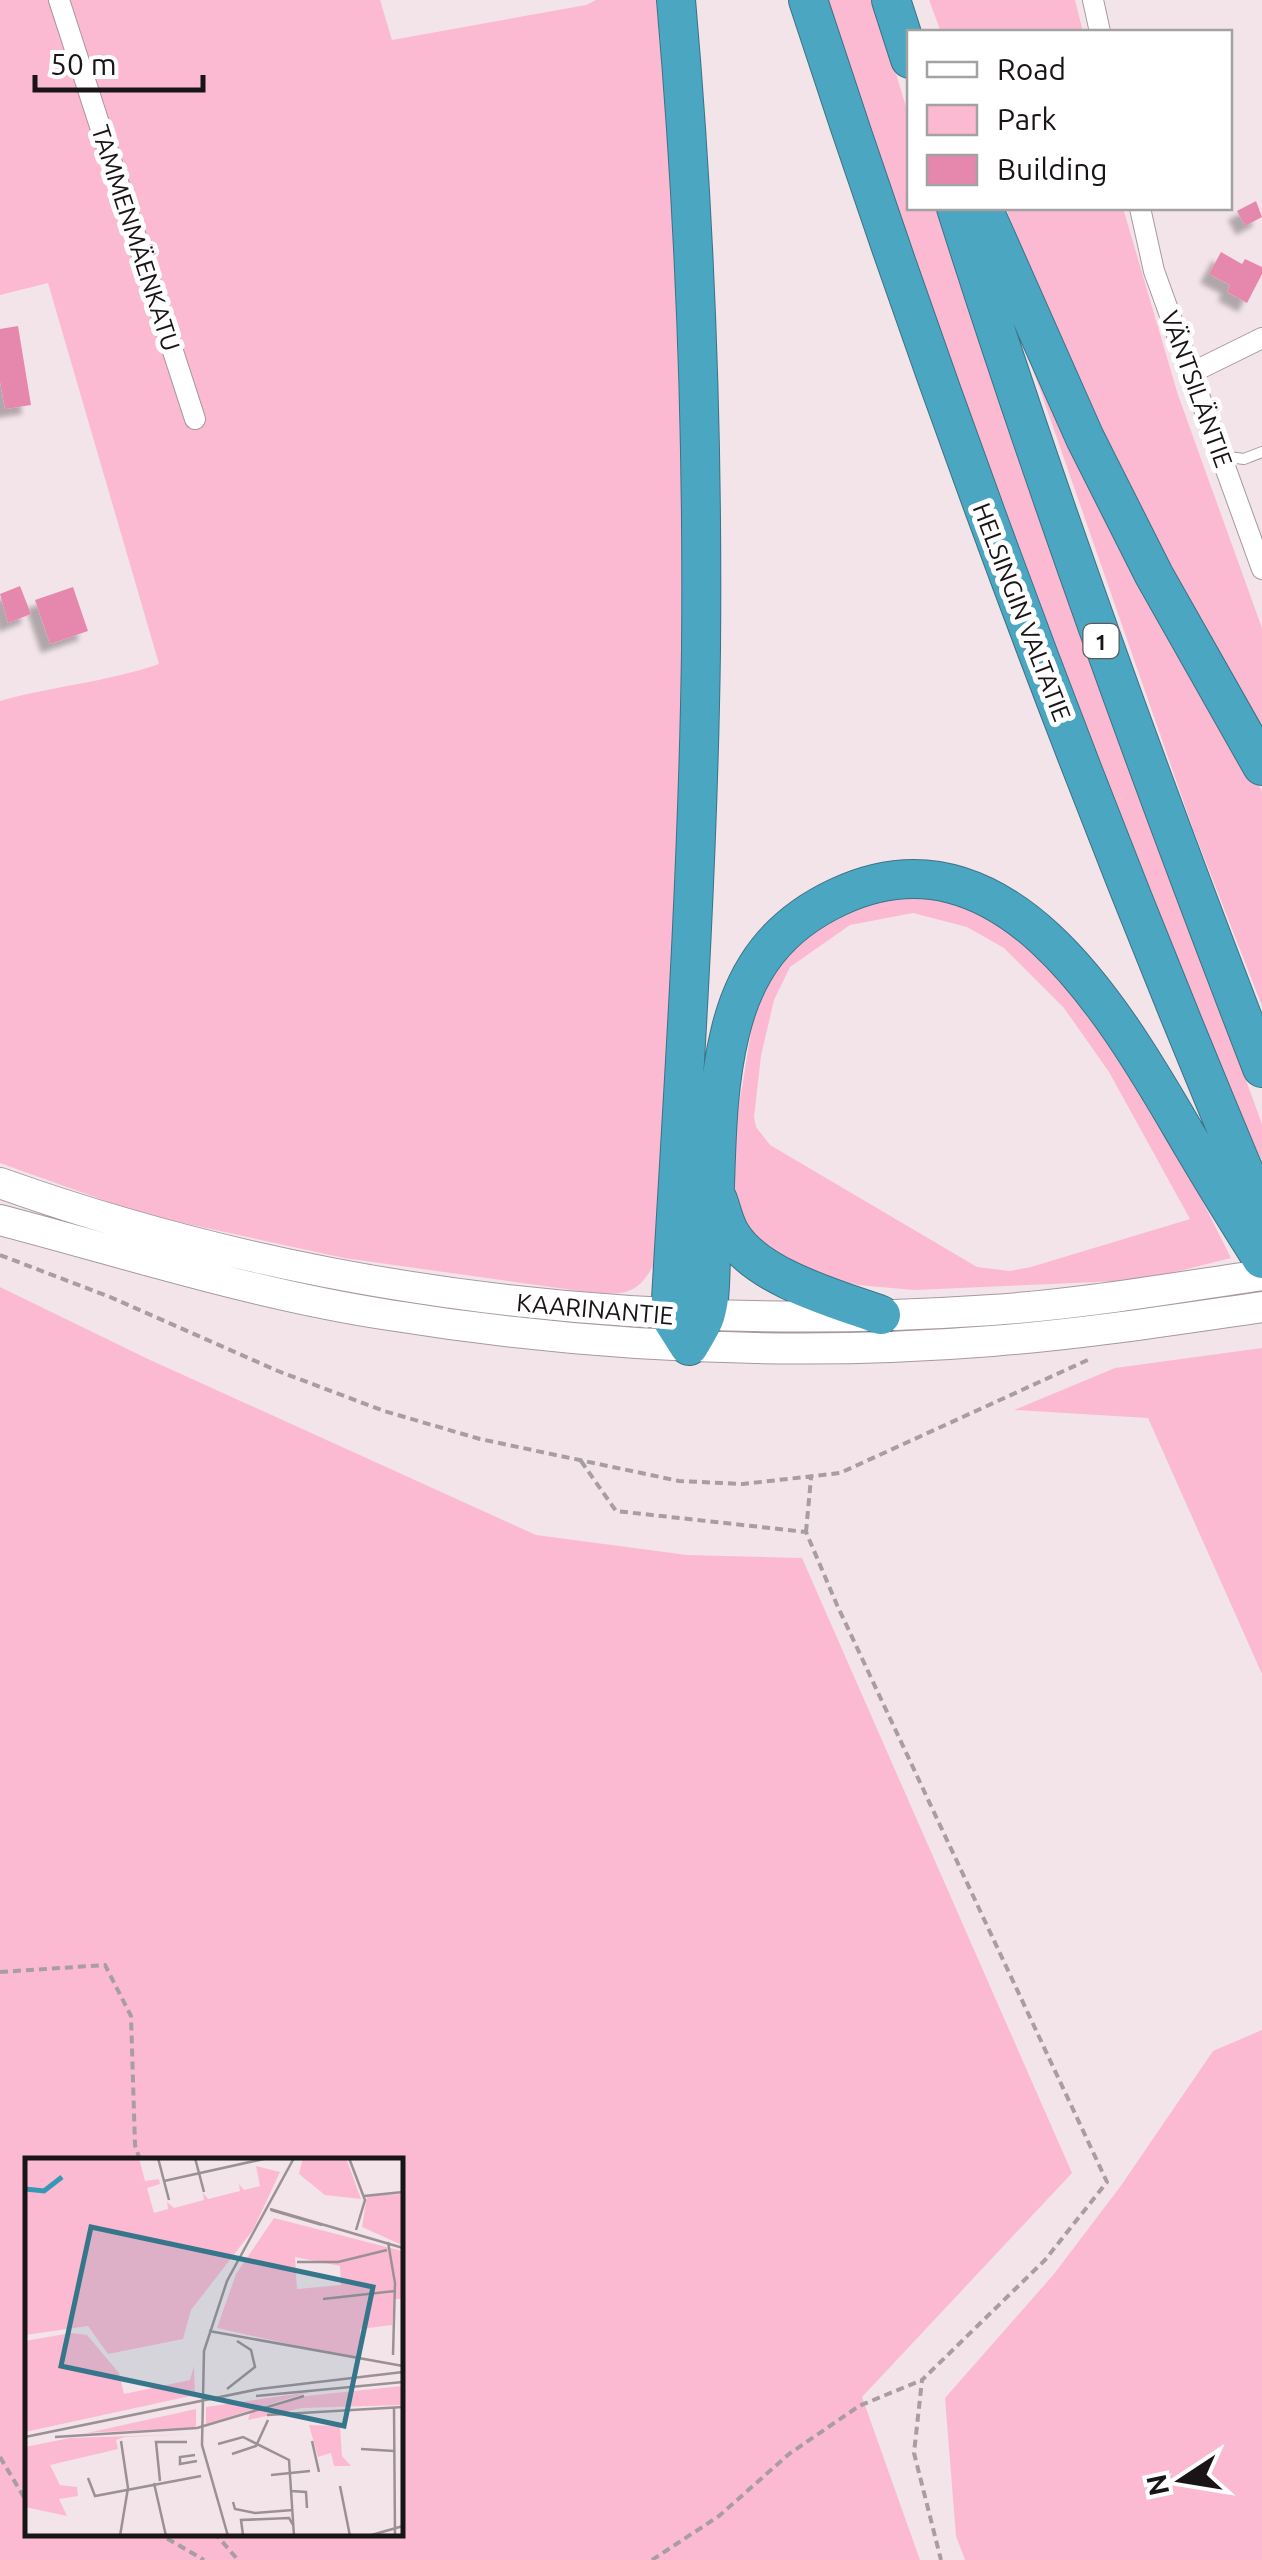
<svg xmlns="http://www.w3.org/2000/svg" width="1262" height="2560" font-family="Ubuntu,sans-serif">
  <style>
    .green { fill: #fcbad2; fill-rule: evenodd }
    .building { fill: #e688ad; filter: url(#shadow) }
    .lines { fill: none; stroke-linecap: round; stroke-linejoin: round }
    .service-casing { stroke: #a7999e; stroke-width: 12 }
    .minor-casing { stroke: #a7999e; stroke-width: 22 }
    .secondary-casing { stroke: #a7999e; stroke-width: 32 }
    .motorway-casing { stroke: #3a7385; stroke-width: 40 }
    .path { stroke: #a89da1; stroke-width: 4; stroke-dasharray: 8 5; stroke-linecap: butt }
    .service { stroke: #fff; stroke-width: 10 }
    .minor { stroke: #fff; stroke-width: 20 }
    .secondary { stroke: #fff; stroke-width: 30 }
    .motorway { stroke: #4ba6c1; stroke-width: 38 }
    .labels { text-anchor: middle; dominant-baseline: central; stroke-width: 10; stroke-linejoin: round; paint-order: stroke }
    .shield { fill: #fff; stroke: #5e5a5b; stroke-width: 2.5 }
    .shield-label { font-size: 22px; font-weight: bold; fill: #191415 }
    .street-label { font-size: 25px; fill: #191415; stroke: #fff }
    .inset-river { fill: none; stroke: #3798b4; stroke-width: 5 }
    .inset-road { fill: none; stroke: #9b9194; stroke-width: 2.5 }
    .view { fill: #36768a; fill-opacity: 0.15; stroke: #36768a; stroke-width: 5 }
    .inset-edge { fill: none; stroke: #191415; stroke-width: 5 }
  </style>
  <defs>
    <filter id="shadow"><feDropShadow dx="-9" dy="9" stdDeviation="2.5" flood-color="#0004"/></filter>
  </defs>
  <rect width="100%" height="100%" fill="#f2e4e9"/>
  <path class="green" d="M0 0H380L392 40 586 5 596 0H656L672 177 684 572 673 984 654 1264C637 1297 621 1295 587 1292L344 1258 142 1214 0 1163V701C53 686 107 682 159 664L48 283 0 295Z
    M827 0H874L909 117 910 208H938L1051 548 1262 1124V1174L1021 558 901 222Z
    M929 0H1075L1083 32H941Z
    M1006 208H1123L1178 395 1262 628V733L1204 634 1072 383Z
    M1028 355 1124 547 1262 791V1006L1193 829Z
    M879 896H935L998 920 1069 983 1154 1104 1231 1258 1143 1280 914 1290 858 1285 821 1276 762 1246 744 1223 729 1168 756 1001 769 970 803 933ZM913 913 967 927 1004 948 1064 1008 1109 1072 1190 1219 1031 1267 1010 1271 977 1267 770 1145 756 1127 754 1117 761 1056 774 1000 790 967 850 925Z
    M0 1287 148 1359 536 1535 687 1555 802 1558 1072 2173 862 2397 920 2560H0ZM400 2160V2532H28V2160Z
    M1262 1348V1674L1148 1418 1014 1410 1115 1368Z
    M1262 2030V2560H965L956 2536 945 2398 1054 2274 1120 2187 1213 2051Z"/>
  <path class="building" d="M1256 201 1262 217 1245 226 1237 211Z
    M1221 252 1242 264 1245 259 1262 267V274L1247 303 1227 292 1230 285 1209 274Z
    M18 326 31 405 5 409 0 381V329Z
    M20 586 31 614 8 623 0 594Z
    M73 587 88 631 50 644 35 600Z"/>
  <g class="lines">
    <defs>
      <path id="service" d="M1221 456 1244 459 1262 452"/>
      <path id="minor" d="M59 0 195 419
        M1093 0 1100 32
        M1140 208 1154 271 1262 569
        M1191 373 1262 338"/>
      <path id="secondary" d="M0 1183C320 1297 654 1333 992 1310 1082 1304 1172 1288 1262 1275
        M0 1220C129 1254 257 1295 389 1315 588 1347 791 1357 992 1341 1083 1334 1172 1320 1262 1307"/>
      <path id="motorway" d="M676 0C695 216 703 434 701 650 698 872 683 1095 670 1316L689 1346C694 1337 700 1328 704 1319 711 1302 710 1278 711 1259 718 1185 712 1106 730 1033 745 969 778 925 838 897 1009 817 1121 1024 1191 1143 1214 1182 1238 1221 1262 1259
        M808 0C942 411 1094 816 1262 1214
        M891 0 910 59
        M956 208C1048 498 1152 784 1262 1068
        M983 208 1085 438 1154 575 1262 766
        M718 1200C722 1211 725 1226 732 1236 759 1278 836 1299 881 1315"/>
    </defs>
    <use href="#service" class="service-casing"/>
    <use href="#minor" class="minor-casing"/>
    <use href="#secondary" class="secondary-casing"/>
    <use href="#motorway" class="motorway-casing"/>
    <path class="path" d="M0 1255 110 1297 278 1371 384 1411 480 1439 679 1481 743 1484 840 1473 1092 1358
      M581 1461 616 1511 806 1532 837 1605 1107 2182 1045 2260 922 2380 914 2453 941 2560
      M806 1532 811 1478
      M0 1972 105 1965 131 2016 135 2145 140 2160
      M0 2457 28 2504
      M129 2532 163 2536 204 2560
      M214 2532 238 2560
      M652 2560 719 2516 789 2454 859 2406 922 2380"/>
    <use href="#service" class="service"/>
    <use href="#minor" class="minor"/>
    <use href="#secondary" class="secondary"/>
    <use href="#motorway" class="motorway"/>
  </g>
  <g class="labels">
    <rect class="shield" x="1083.5" y="624" width="35" height="34" rx="8"/>
    <g class="shield-label">
      <text x="1101" y="641">1</text>
    </g>
    <g class="street-label">
      <text transform="translate(136 238) rotate(72)">TAMMENMÄENKATU</text>
      <text transform="translate(1197 389) rotate(70)">VÄNTSILÄNTIE</text>
      <text transform="translate(1022 612) rotate(69)">HELSINGIN VALTATIE</text>
      <text transform="translate(595 1309) rotate(5)">KAARINANTIE</text>
    </g>
  </g>
  <g transform="translate(25 2158)">
    <rect width="378" height="378" fill="#f2e4e9"/>
    <path d="M0 0H114L120 23 134 21 135 26 122 30 129 55 143 51 142 44 149 50 179 42 178 35 183 41 215 33 214 26 219 32 235 28 231 8 255 14 228 72 166 152 158 181 83 196 63 168 0 177ZM278 0H321L336 41 300 37 274 16ZM377 36V87L337 69 342 38ZM249 60 377 93V141H369L367 167 335 171 336 202 192 170 211 116ZM270 99 315 108 316 127 272 131ZM46 175 62 177 94 215 99 236 165 222 169 208 170 237 0 274V183ZM377 228V247L277 250 223 262 225 255 281 238ZM285 234 181 266V249ZM171 251V269L62 275ZM284 267 315 268 317 298 326 308H309L306 295 293 299ZM168 276 99 279 91 282 93 291 25 307 35 327 52 329 53 338 34 341 42 358 0 349V289L45 280Z" fill="#fcbad2" fill-rule="evenodd"/>
    <path class="inset-river" d="M0 31 19 33 37 19"/>
    <path class="inset-road" d="M133 0 144 42M170 0 179 34M324 0 340 42 331 72M139 23 243 0M339 38 378 34M245 51 378 90M246 52 297 67M363 84 370 125 368 197M272 104H313L362 92M298 141 370 133M184 173 378 208M202 231 230 209 226 192 212 183M231 238 378 224M369 249 370 378M242 257 378 249M0 279 234 231 378 214M30 279 172 270 279 238M287 283 294 314M193 286 218 279 264 302 269 378M336 291 369 293M207 296 231 288 243 262M170 297 155 299V306L172 303M246 317 285 313M63 320 70 338 176 318M135 323 131 284H162M129 325 141 378M315 328 325 378M266 333 281 334 282 350M208 344 210 351 230 355 268 352M218 377 216 362 264 360 268 367M95 378 103 330 96 283M203 378 177 287 179 193 202 123 269 0M343 378 378 368"/>
    <path class="view" d="M66 69 348 129 319 268 36 208Z"/>
    <rect width="378" height="378" class="inset-edge"/>
  </g>
  <rect x="907" y="30" width="325" height="180" fill="#ffffff" stroke="#a3a1a1" stroke-width="2.5"/>
  <rect x="927" y="62" width="50" height="15" fill="#ffffff" stroke="#a3a1a1" stroke-width="2.5"/>
  <text x="997" y="80" font-size="30" fill="#191415">Road</text>
  <rect x="927" y="105" width="50" height="30" fill="#fcbad2" stroke="#a3a1a1" stroke-width="2.5"/>
  <text x="997" y="130" font-size="30" fill="#191415">Park</text>
  <rect x="927" y="155" width="50" height="30" fill="#e688ad" stroke="#a3a1a1" stroke-width="2.5"/>
  <text x="997" y="180" font-size="30" fill="#191415">Building</text>
  <g transform="translate(1182 2480) rotate(258)" stroke="#ffffff" stroke-width="8" paint-order="stroke">
  <path d="M0-8L18 38L0 25L-18 38Z" fill="#191415"/>
  <text y="-15" font-size="28" font-weight="bold" text-anchor="middle" fill="#191415">N</text>
  </g>
  <path d="M35 75v15h168v-15" fill="none" stroke="#191415" stroke-width="5"/>
  <text x="50" y="75" font-size="30" fill="#191415" stroke="#ffffff" stroke-width="8" paint-order="stroke">50 m</text>
</svg>
